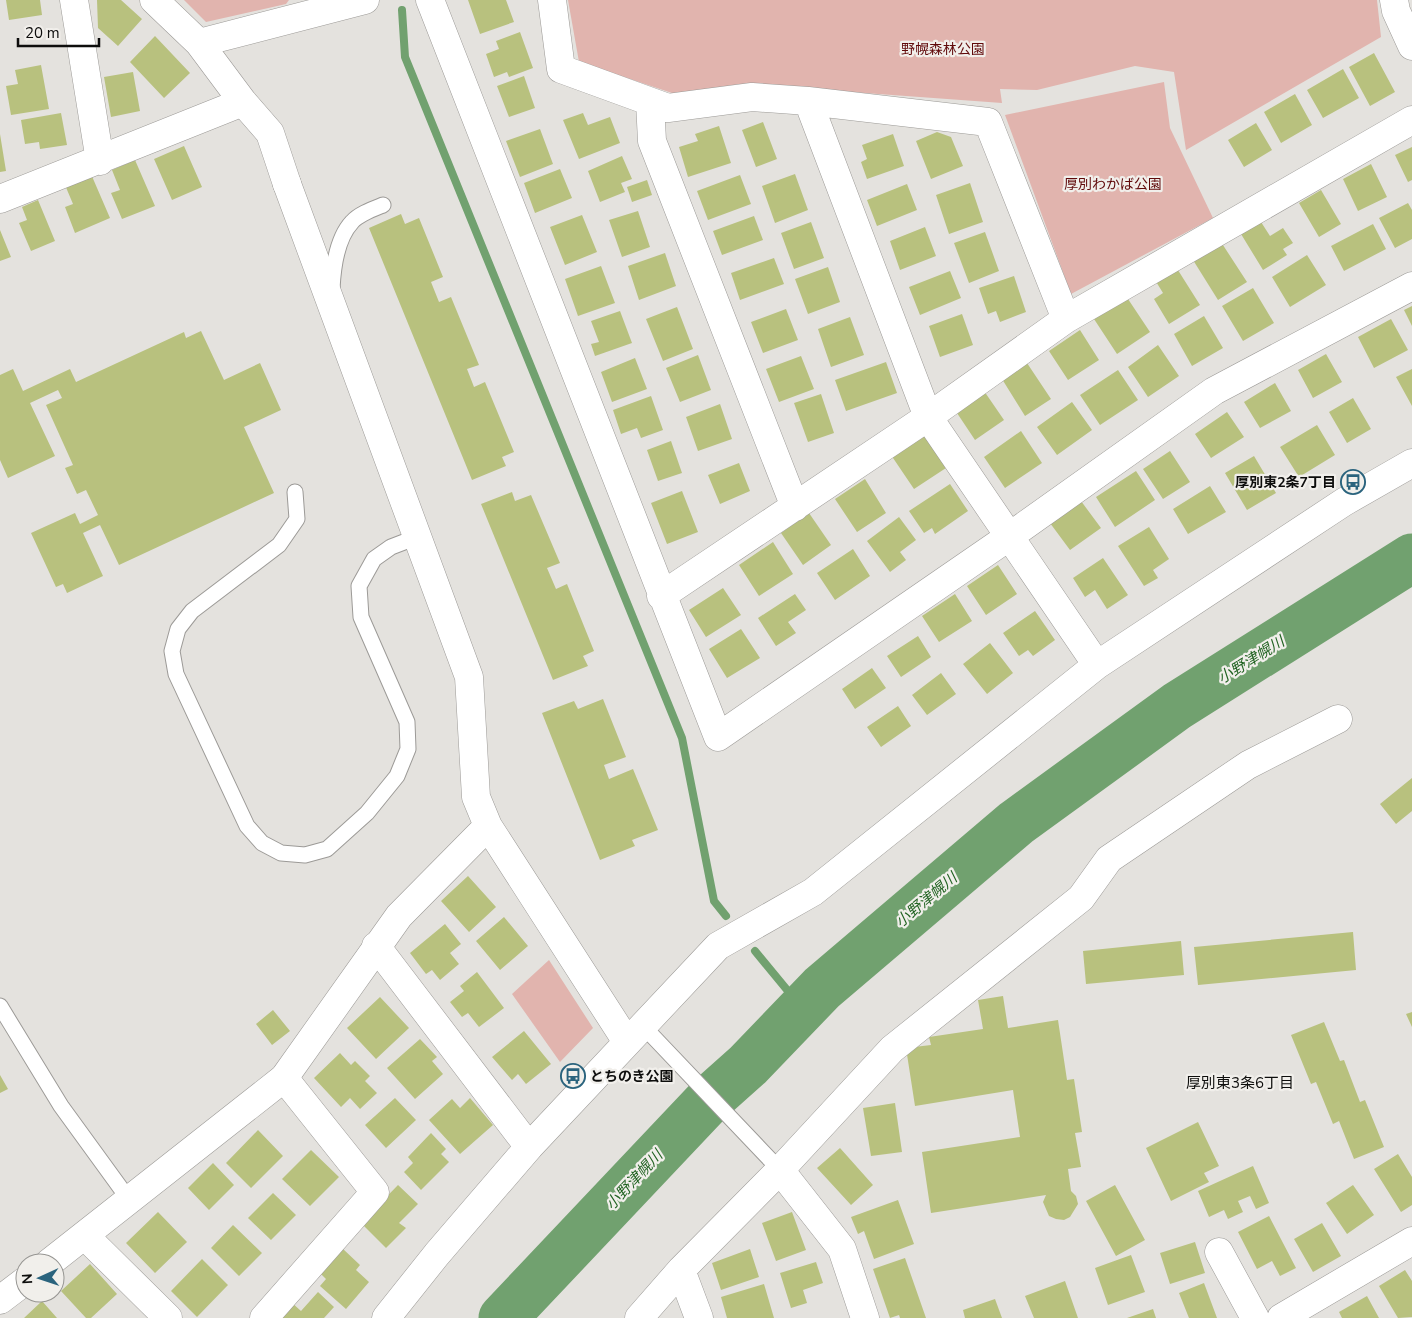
<svg xmlns="http://www.w3.org/2000/svg" width="1412" height="1318" font-family="'Nunito Sans','Noto Sans JP',sans-serif">
  <style>
    .green { fill: #e1b4ae }
    .lines { fill: none; stroke-linecap: round; stroke-linejoin: round }
    .stream { stroke: #71a16f; stroke-width: 8 }
    .river { stroke: #71a16f; stroke-width: 49 }
    .building { fill: #b8c17e }
    .service-casing { stroke: #9c9a97; stroke-width: 17 }
    .minor-casing { stroke: #9c9a97; stroke-width: 29 }
    .tertiary-casing { stroke: #9c9a97; stroke-width: 29 }
    .service { stroke: #fff; stroke-width: 15 }
    .minor { stroke: #fff; stroke-width: 28 }
    .tertiary { stroke: #fff; stroke-width: 28 }
    .labels { text-anchor: middle; dominant-baseline: central; stroke-width: 4.5; stroke-linejoin: round; paint-order: stroke }
    .park-label { font-size: 14px; fill: #60090a; stroke: #f1efeb }
    .poi-label { font-size: 14px; font-weight: bold; fill: #0d0d0c; stroke: #f1efeb; text-anchor: end }
    .water-label { font-size: 15px; font-style: italic; fill: #216322; stroke: #f1efeb }
    .neighbourhood-label { font-size: 15px; fill: #0d0d0c; stroke: #f1efeb }
  </style>
  <rect width="100%" height="100%" fill="#e4e2de"/>
  <path class="green" d="M184 0H289L286 4 206 22Z
    M568 0H1377L1381 37 1186 150 1174 72 1135 66 1037 90 1000 89 1002 103 741 84 675 94 579 62Z
    M1164 82 1170 128 1213 218 1071 294 1005 115Z
    M549 960 593 1028 560 1062 512 994Z"/>
  <g class="lines">
    <path class="stream" d="M402 10 405 57 682 738 714 901 726 916
      M755 951 802 1008"/>
    <path class="river" d="M503 1318 711 1098 748 1065 822 988 1016 823 1177 706 1412 558"/>
  </g>
  <path class="building" d="M6 0H40L42 15 9 20Z
    M97 0H121L142 19 118 46 98 28Z
    M468 0H506L514 22 480 34Z
    M520 32 533 68 509 77 507 72 494 77 486 54 499 49 496 41Z
    M155 36 190 73 164 98 130 62Z
    M1374 53 1395 92 1370 106 1349 67Z
    M41 65 49 109 11 115 6 86 18 84 15 70Z
    M1343 69 1359 98 1323 118 1307 90Z
    M133 72 140 111 111 117 104 77Z
    M524 76 535 108 509 117 497 86Z
    M1295 94 1312 125 1281 143 1264 112Z
    M61 113 67 145 40 149 39 142 25 144 21 120Z
    M583 113 588 125 610 117 620 143 579 159 563 120Z
    M763 122 777 159 756 167 742 130Z
    M1256 123 1272 150 1244 167 1228 140Z
    M719 126 731 163 688 177 679 147 698 141 695 134Z
    M540 129 553 164 520 177 506 141Z
    M937 132 951 137 963 166 931 179 916 141Z
    M0 134 6 171 0 172Z
    M893 134 904 166 867 179 861 162 867 159 862 145Z
    M184 146 202 187 172 200 154 159Z
    M1412 147V180L1408 182 1395 155Z
    M622 156 632 179 621 183 625 192 600 202 588 171Z
    M135 160 155 206 122 219 111 193 120 190 112 170Z
    M1371 164 1387 197 1358 211 1343 179Z
    M560 169 572 198 535 213 524 183Z
    M91 174 110 218 75 233 65 207 73 204 65 185Z
    M795 174 808 210 775 223 762 186Z
    M740 175 751 204 708 220 697 191Z
    M647 180 652 195 632 202 627 187Z
    M970 183 983 222 949 234 936 195Z
    M907 184 917 210 877 226 867 200Z
    M1321 190 1341 224 1319 237 1299 203Z
    M38 200 55 241 31 251 19 223 27 220 22 207Z
    M1408 203 1412 210V239L1395 248 1379 218Z
    M638 211 650 247 622 257 609 220Z
    M401 214 405 224 419 218 443 277 431 282 439 302 451 297 479 365 467 369 474 387 485 382 514 452 502 457 506 466 472 480 369 228Z
    M582 215 597 252 565 265 550 227Z
    M754 216 763 240 722 255 713 231Z
    M811 222 824 258 794 269 781 233Z
    M1261 222 1270 236 1283 228 1293 243 1283 249 1287 255 1263 270 1241 234Z
    M1373 224 1386 249 1344 271 1331 246Z
    M925 227 936 256 900 270 890 241Z
    M0 230 11 257 0 261Z
    M985 232 999 271 969 283 954 243Z
    M1221 242 1247 282 1218 300 1193 260Z
    M665 253 676 286 639 300 628 266Z
    M1307 255 1326 285 1290 307 1272 277Z
    M774 258 784 284 740 300 731 273Z
    M601 266 615 303 578 316 565 279Z
    M828 267 840 302 808 314 795 279Z
    M1176 267 1200 305 1169 324 1154 299 1163 293 1155 280Z
    M950 271 961 298 920 315 909 287Z
    M1014 276 1026 312 1000 322 996 311 988 314 979 288Z
    M1253 288 1274 323 1243 341 1222 306Z
    M1126 296 1150 332 1117 354 1094 319Z
    M1412 306V326L1404 310Z
    M677 307 693 349 663 361 646 319Z
    M786 309 798 340 763 353 751 322Z
    M620 311 632 343 595 356 591 344 599 342 591 321Z
    M962 314 973 345 940 357 929 326Z
    M1204 316 1223 348 1192 366 1174 334Z
    M850 317 864 355 831 367 818 329Z
    M1391 319 1408 350 1374 368 1358 337Z
    M1080 330 1099 360 1068 380 1049 351Z
    M201 331 224 380 260 363 281 410 244 427 274 493 119 565 100 525 83 533 103 576 67 593 63 584 56 587 31 533 75 513 80 524 98 515 86 490 77 494 65 468 73 465 46 405 62 398 58 390 30 403 55 456 8 478 0 460V375L13 369 23 391 70 369 76 382 184 332 186 338Z
    M1158 345 1179 376 1148 397 1128 367Z
    M1326 354 1342 382 1313 398 1298 370Z
    M698 355 711 390 680 402 666 368Z
    M801 356 814 389 779 402 766 369Z
    M635 358 647 389 612 402 601 372Z
    M886 362 897 393 846 411 835 380Z
    M1027 363 1051 399 1025 416 1002 379Z
    M1412 369V406L1396 377Z
    M1118 370 1138 400 1100 425 1080 395Z
    M1275 383 1291 411 1260 428 1244 402Z
    M982 388 1004 420 975 440 953 407Z
    M821 394 834 433 808 442 794 403Z
    M651 396 663 430 641 438 637 428 621 434 613 410Z
    M1353 398 1371 429 1347 443 1329 412Z
    M1072 402 1092 430 1057 455 1037 427Z
    M720 404 732 439 698 451 686 417Z
    M1227 412 1244 437 1211 458 1195 434Z
    M1317 425 1335 455 1299 477 1280 447Z
    M1021 431 1042 463 1005 488 984 457Z
    M923 434 946 468 914 489 891 455Z
    M671 441 682 473 658 481 647 450Z
    M1170 451 1190 482 1163 499 1143 469Z
    M1254 456 1276 493 1247 510 1225 473Z
    M739 463 750 491 720 504 708 475Z
    M1136 471 1155 500 1115 527 1096 497Z
    M865 479 886 513 857 532 835 499Z
    M950 484 968 511 935 534 932 528 924 533 909 511Z
    M1210 486 1226 512 1188 534 1173 509Z
    M682 491 698 532 667 544 651 503Z
    M512 492 515 501 531 495 560 563 547 568 556 589 567 584 594 651 583 656 588 666 553 680 481 504Z
    M1081 501 1101 528 1070 550 1050 523Z
    M809 513 831 545 803 565 781 533Z
    M899 517 916 540 900 552 906 560 890 572 867 541Z
    M1149 527 1169 559 1153 570 1158 578 1144 586 1118 546Z
    M773 542 793 574 759 596 739 565Z
    M853 549 870 576 835 600 817 573Z
    M1103 558 1128 595 1107 609 1095 590 1085 597 1073 578Z
    M998 565 1017 594 986 615 967 586Z
    M723 588 741 615 706 637 689 610Z
    M795 594 806 610 788 622 796 633 776 646 758 618Z
    M955 594 972 621 939 642 922 616Z
    M1035 611 1055 640 1033 656 1028 650 1019 656 1003 633Z
    M741 629 760 658 727 678 709 649Z
    M918 636 931 657 901 677 887 656Z
    M990 643 1013 673 987 694 963 664Z
    M872 668 886 688 855 709 842 689Z
    M941 673 956 694 927 715 912 695Z
    M603 699 626 757 604 765 609 779 633 769 658 830 632 840 635 846 600 860 542 713 574 701 578 709Z
    M898 706 911 726 881 747 867 727Z
    M1412 778V811L1396 824 1380 804Z
    M468 876 496 907 469 932 441 901Z
    M504 917 528 946 500 970 476 941Z
    M445 924 461 944 450 953 459 964 440 980 432 970 426 974 410 953Z
    M1353 932 1356 970 1198 985 1194 947Z
    M1181 941 1184 975 1086 984 1083 951Z
    M477 972 504 1008 479 1027 468 1013 462 1017 450 1002 464 991 460 986Z
    M1003 996 1008 1028 1058 1020 1067 1080 1074 1079 1082 1132 1075 1133 1081 1167 1068 1169 1071 1191 1076 1196 1078 1204 1070 1217 1064 1220 1056 1219 1049 1216 1043 1202 1046 1195 931 1213 922 1152 1020 1137 1013 1090 915 1106 906 1048 931 1045 929 1037 983 1029 978 1000Z
    M380 997 409 1028 376 1059 347 1028Z
    M273 1010 290 1031 272 1045 256 1024Z
    M1412 1012V1027L1406 1014Z
    M1324 1022 1340 1061 1344 1060 1360 1102 1365 1100 1384 1147 1354 1159 1339 1121 1333 1124 1316 1082 1311 1084 1291 1035Z
    M524 1031 551 1064 526 1084 518 1074 512 1080 492 1057Z
    M420 1039 437 1057 432 1061 443 1074 415 1099 387 1068Z
    M340 1053 351 1065 355 1061 370 1076 365 1081 377 1093 360 1109 350 1098 341 1107 314 1078Z
    M0 1075 8 1089 0 1093Z
    M395 1098 416 1120 386 1148 365 1125Z
    M470 1098 493 1125 460 1154 429 1120 452 1099 460 1108Z
    M895 1103 902 1152 871 1156 863 1108Z
    M1198 1122 1219 1166 1204 1173 1209 1182 1171 1201 1146 1148Z
    M258 1130 283 1156 251 1188 226 1163Z
    M431 1133 446 1149 441 1154 449 1162 421 1190 404 1172 413 1163 408 1157Z
    M840 1148 873 1185 851 1205 817 1168Z
    M311 1150 339 1177 310 1206 282 1179Z
    M1398 1154 1412 1177V1205L1401 1212 1374 1169Z
    M213 1163 234 1185 209 1210 188 1188Z
    M1253 1166 1269 1203 1256 1209 1250 1196 1238 1201 1243 1212 1228 1219 1224 1210 1209 1217 1198 1191Z
    M398 1185 418 1204 399 1223 406 1228 386 1248 361 1223Z
    M1115 1185 1145 1240 1116 1256 1086 1201Z
    M1353 1185 1374 1215 1347 1234 1326 1203Z
    M273 1193 296 1215 271 1240 248 1218Z
    M898 1200 914 1244 874 1259 864 1231 858 1234 851 1217Z
    M158 1212 187 1242 155 1273 126 1243Z
    M792 1212 806 1250 776 1261 762 1223Z
    M1269 1216 1296 1268 1280 1276 1272 1261 1257 1269 1238 1232Z
    M1322 1223 1341 1256 1313 1272 1294 1239Z
    M233 1225 262 1253 239 1276 211 1248Z
    M1195 1242 1205 1273 1170 1284 1160 1253Z
    M342 1248 360 1265 356 1270 369 1282 346 1309 320 1286 326 1279 320 1273Z
    M750 1249 759 1277 721 1290 712 1263Z
    M1131 1255 1145 1292 1108 1305 1095 1268Z
    M905 1258 926 1318H900L899 1315 890 1318 873 1269Z
    M202 1259 228 1285 197 1317 171 1291Z
    M816 1262 823 1283 803 1290 807 1303 791 1308 780 1273Z
    M90 1264 117 1294 91 1318H86L61 1291Z
    M1405 1270 1412 1281V1317L1398 1318 1379 1286Z
    M1065 1281 1078 1318H1034L1025 1296Z
    M1204 1283 1217 1318H1189L1179 1293Z
    M764 1284 774 1318H727L721 1297Z
    M318 1292 334 1307 324 1318H276L291 1302 301 1311Z
    M1367 1296 1379 1318H1342L1339 1312Z
    M995 1299 1002 1318H965L963 1310Z
    M42 1301 57 1318H24Z
    M1153 1309 1156 1318H1127Z"/>
  <g class="lines">
    <defs>
      <path id="service" d="M332 289C333 269 337 238 352 222 359 214 373 209 383 205
        M295 492 297 519 279 545 192 611 178 629 172 651 176 674 247 826 262 843 281 853 305 855 327 849 367 813 397 776 408 749 407 722 361 617 359 586 374 559 391 547 417 537
        M0 1006 61 1106 130 1201
        M644 1027 780 1170"/>
      <path id="minor" d="M74 0 100 161
        M154 0 199 43 243 102 270 133 287 184
        M430 0 718 737 1010 536 1214 391 1412 286
        M552 0 561 69 668 108 752 97 808 101 988 122 1066 319
        M1394 0 1396 11 1412 46
        M199 43 365 0
        M808 101 928 417 1097 665
        M650 102 652 141 795 507
        M0 199 243 102
        M661 596 928 417 1066 319 1412 120
        M376 946 529 1147
        M780 1170 842 1249 865 1318
        M85 1236 168 1318
        M1219 1252 1255 1318
        M681 1270 699 1318
        M264 1318 375 1192 284 1078
        M386 1318 437 1254 529 1147 718 946 813 892 1097 665 1344 502 1412 463
        M639 1318 681 1270 780 1170 892 1049 1081 898 1109 859 1248 765 1338 719
        M1281 1318 1412 1241"/>
      <path id="tertiary" d="M287 184 469 677 476 797 488 826 627 1042
        M49 1263 284 1078 399 916 488 826
        M0 1300 25 1281"/>
    </defs>
    <use href="#service" class="service-casing"/>
    <use href="#minor" class="minor-casing"/>
    <use href="#tertiary" class="tertiary-casing"/>
    <use href="#service" class="service"/>
    <use href="#minor" class="minor"/>
    <use href="#tertiary" class="tertiary"/>
  </g>
  <defs>
    <symbol id="bus-ring" viewBox="-11 -11 22 22"><circle r="9.5" fill="#f1efeb" stroke="#2a637d" stroke-width="1.5"/><path d="M-5-6H5V4H4V6H2V4H-2V6H-4V4H-5ZM-3.5-4V0h7V-4ZM-3.5 1.2v1.5H-2V1.2ZM2 1.2v1.5H3.5V1.2Z" fill="#2a637d"/></symbol>
  </defs>
  <g fill-rule="evenodd">
    <use href="#bus-ring" x="1339" y="468" width="28" height="28"/>
    <use href="#bus-ring" x="559" y="1062" width="28" height="28"/>
  </g>
  <g class="labels">
    <g class="park-label">
      <text x="943" y="49">野幌森林公園</text>
      <text x="1113" y="184">厚別わかば公園</text>
    </g>
    <g class="poi-label">
      <text x="1336" y="482">厚別東2条7丁目</text>
      <text x="590" y="1076" text-anchor="start">とちのき公園</text>
    </g>
    <g class="water-label">
      <text transform="translate(1251 660) rotate(-32)">小野津幌川</text>
      <text transform="translate(926 900) rotate(-40)">小野津幌川</text>
      <text transform="translate(634 1180) rotate(-47)">小野津幌川</text>
    </g>
    <g class="neighbourhood-label">
      <text x="1240" y="1083">厚別東3条6丁目</text>
    </g>
  </g>
  <g transform="translate(40 1278) rotate(267)"><circle r="24" fill="#f1efeb" stroke="#969592"/>
  <path d="M0-4L9 19L0 12L-9 19Z" fill="#2a637d"/>
  <text y="-8" font-size="14" font-weight="bold" text-anchor="middle" fill="#0d0d0c">N</text>
  </g>
  <path d="M18 38v8h81v-8" fill="none" stroke="#0d0d0c" stroke-width="2.5"/>
  <text x="25" y="38" font-size="15" fill="#0d0d0c" stroke="#f1efeb" stroke-width="4" paint-order="stroke">20 m</text>
</svg>
